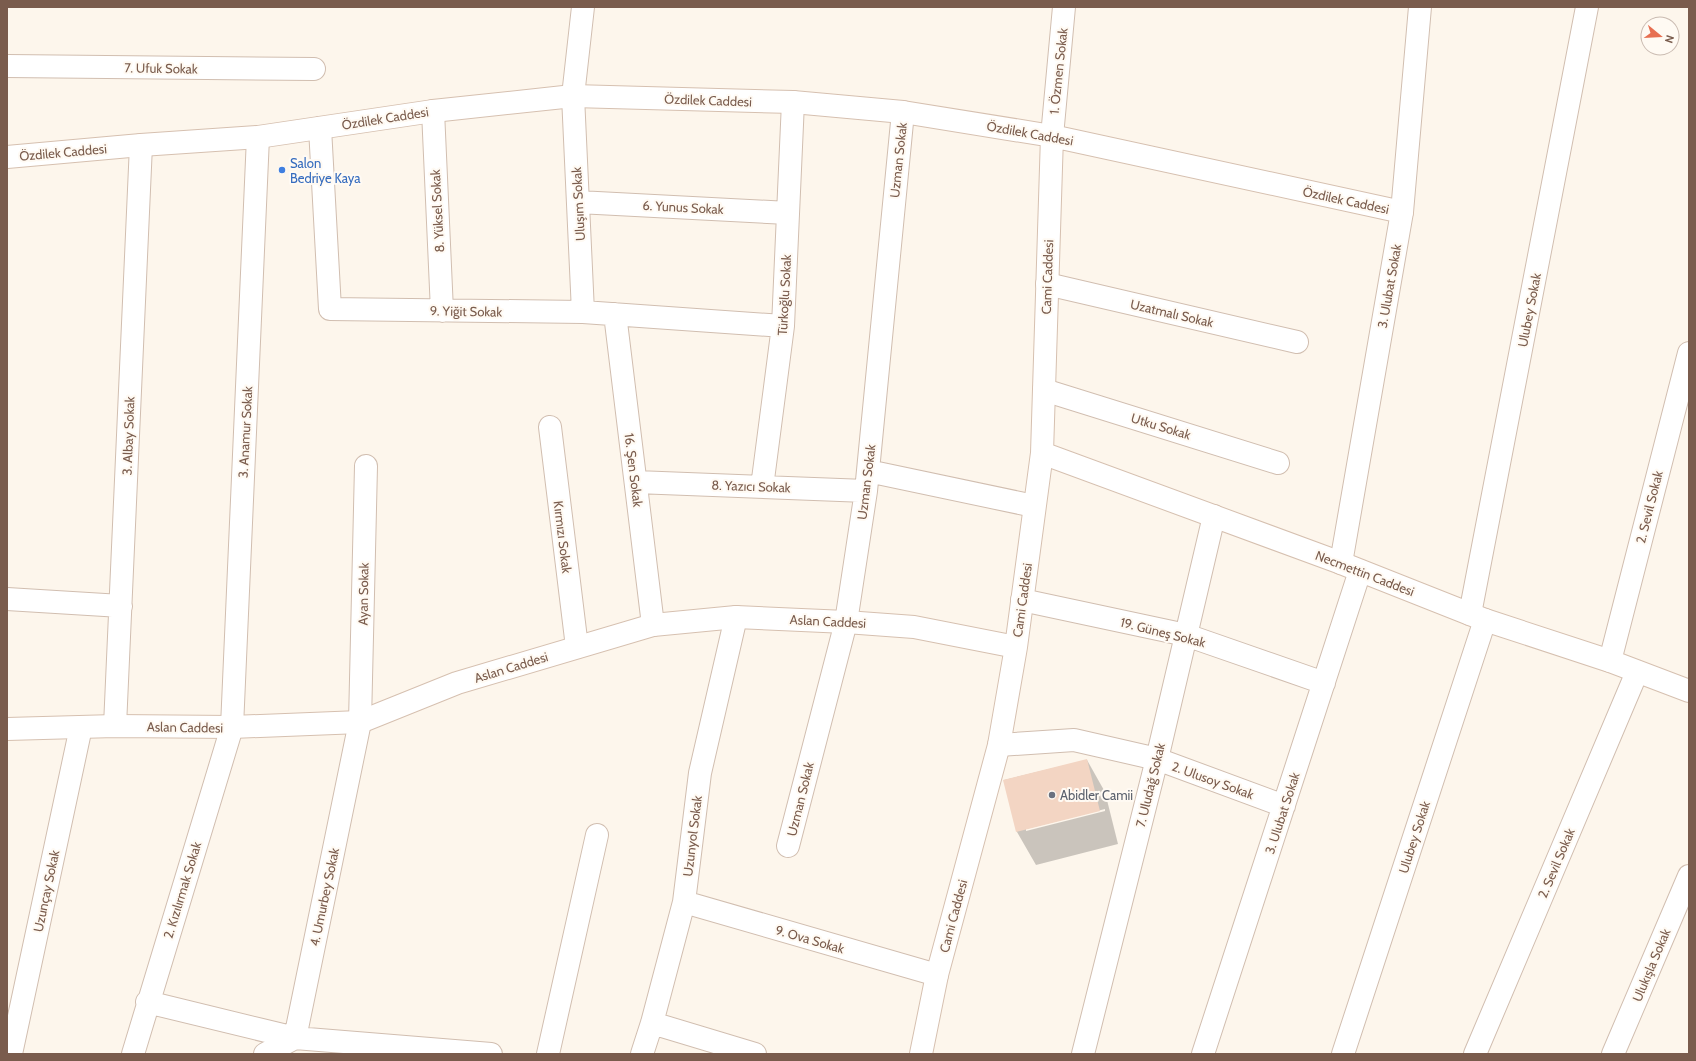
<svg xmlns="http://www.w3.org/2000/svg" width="1696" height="1061" font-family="Cabin,sans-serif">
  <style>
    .shadow { fill: #0003; fill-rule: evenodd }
    .building { fill: #f3d5c3 }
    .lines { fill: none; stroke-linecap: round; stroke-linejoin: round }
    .street-casing { stroke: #d1beb0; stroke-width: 24 }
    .secondary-casing { stroke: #d6c0b0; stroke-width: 24 }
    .street { stroke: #fff; stroke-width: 22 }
    .secondary { stroke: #fff; stroke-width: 22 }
    .shop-dot { fill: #3f7fe0; stroke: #fffaf3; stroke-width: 1.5 }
    .worship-dot { fill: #6b7280; stroke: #fffaf3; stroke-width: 1.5 }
    .labels { text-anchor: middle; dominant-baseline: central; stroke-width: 4; stroke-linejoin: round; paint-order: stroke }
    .street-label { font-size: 13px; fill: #7a5c4d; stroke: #fffaf3 }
    .shop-label { font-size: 13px; fill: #366cbe; stroke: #fffaf3; text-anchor: start }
    .worship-label { font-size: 13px; fill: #5b616d; stroke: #fffaf3; text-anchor: start }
  </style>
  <rect width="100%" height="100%" fill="#fdf6ec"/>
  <path class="shadow" d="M1087 760 1105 792 1118 844 1036 865 1017 832 1004 780ZM1105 809V811L1026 831V829Z"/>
  <path class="building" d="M1087 759 1100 811 1016 832 1003 780Z"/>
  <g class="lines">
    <defs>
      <path id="street" d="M583 7 573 96 583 312
        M7 66 314 69
        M433 111 442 311
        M320 128 330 309 583 312 783 326
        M1052 136 1064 7
        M578 202 788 213
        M1047 284 1297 342
        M615 314 653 625
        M1044 390 1278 463
        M550 427 577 647
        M868 471 1034 506
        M636 482 866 491
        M762 487 783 326 793 102
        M1341 563 1402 212 1420 7
        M7 599 121 606
        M1022 600 1186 635 1324 683
        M1470 614 1587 7
        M1610 661 1689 353
        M115 726 141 145
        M999 745 1074 740 1157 759 1284 806
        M788 846 846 622 866 491 903 112
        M684 902 937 975
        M147 1002 295 1038 491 1054
        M652 1023 755 1054
        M11 1054 81 727
        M133 1054 232 727 258 137
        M265 1054 295 1038 360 722 366 466
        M548 1054 597 835
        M642 1054 652 1023 684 902 700 773 736 617
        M1083 1054 1157 759 1214 516
        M1203 1054 1360 571
        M1343 1054 1485 620
        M1475 1054 1637 672
        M1613 1054 1689 876"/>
      <path id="secondary" d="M7 157 141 145 258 137 433 111 573 96 793 102 903 112 1052 136 1402 212
        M1042 453 1341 563 1485 620 1610 661 1689 691
        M7 729 115 726 232 727 360 722 457 683 653 625 736 617 846 622 914 627 1016 647
        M921 1054 937 975 999 745 1016 647 1042 453 1052 136"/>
    </defs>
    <use href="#street" class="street-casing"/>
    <use href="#secondary" class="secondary-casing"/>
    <use href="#street" class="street"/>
    <use href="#secondary" class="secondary"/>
  </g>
  <circle class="shop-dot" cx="282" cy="170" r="4"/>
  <circle class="worship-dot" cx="1052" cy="795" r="4"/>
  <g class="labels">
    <g class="street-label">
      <text transform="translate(161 68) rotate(1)">7. Ufuk Sokak</text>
      <text transform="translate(1058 71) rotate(-84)">1. Özmen Sokak</text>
      <text transform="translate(708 100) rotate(2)">Özdilek Caddesi</text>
      <text transform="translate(385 118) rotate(-9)">Özdilek Caddesi</text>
      <text transform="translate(1030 133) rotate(10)">Özdilek Caddesi</text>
      <text transform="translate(63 152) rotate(-5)">Özdilek Caddesi</text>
      <text transform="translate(898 160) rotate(-84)">Uzman Sokak</text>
      <text transform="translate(1346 200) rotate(12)">Özdilek Caddesi</text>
      <text transform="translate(578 204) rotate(-93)">Uluşım Sokak</text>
      <text transform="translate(683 207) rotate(3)">6. Yunus Sokak</text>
      <text transform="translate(437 211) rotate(-93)">8. Yüksel Sokak</text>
      <text transform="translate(1047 277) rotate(-88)">Cami Caddesi</text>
      <text transform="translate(1389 286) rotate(-80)">3. Ulubat Sokak</text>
      <text transform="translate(784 295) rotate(-87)">Türkoğlu Sokak</text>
      <text transform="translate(1529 310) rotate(-79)">Ulubey Sokak</text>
      <text transform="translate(466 311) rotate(1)">9. Yiğit Sokak</text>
      <text transform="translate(1172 313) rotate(13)">Uzatmalı Sokak</text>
      <text transform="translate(1161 426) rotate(17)">Utku Sokak</text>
      <text transform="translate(245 432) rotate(-87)">3. Anamur Sokak</text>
      <text transform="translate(128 436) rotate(-88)">3. Albay Sokak</text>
      <text transform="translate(634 470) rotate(83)">16. Şen Sokak</text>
      <text transform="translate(866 482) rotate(-83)">Uzman Sokak</text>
      <text transform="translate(751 486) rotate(2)">8. Yazıcı Sokak</text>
      <text transform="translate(1649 507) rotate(-76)">2. Sevil Sokak</text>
      <text transform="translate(563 537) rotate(83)">Kırmızı Sokak</text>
      <text transform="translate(1365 573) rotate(21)">Necmettin Caddesi</text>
      <text transform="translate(363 594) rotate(-89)">Ayan Sokak</text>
      <text transform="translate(1022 600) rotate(-82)">Cami Caddesi</text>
      <text transform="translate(828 621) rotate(3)">Aslan Caddesi</text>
      <text transform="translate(1163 632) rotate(14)">19. Güneş Sokak</text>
      <text transform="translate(511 667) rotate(-17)">Aslan Caddesi</text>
      <text transform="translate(185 727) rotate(1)">Aslan Caddesi</text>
      <text transform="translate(1213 780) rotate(20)">2. Ulusoy Sokak</text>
      <text transform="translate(1150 785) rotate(-76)">7. Uludağ Sokak</text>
      <text transform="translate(800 799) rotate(-76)">Uzman Sokak</text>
      <text transform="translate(1282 813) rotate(-72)">3. Ulubat Sokak</text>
      <text transform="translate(692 836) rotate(-83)">Uzunyol Sokak</text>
      <text transform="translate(1414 837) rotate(-72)">Ulubey Sokak</text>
      <text transform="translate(1556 863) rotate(-67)">2. Sevil Sokak</text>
      <text transform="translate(182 890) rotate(-73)">2. Kızılırmak Sokak</text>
      <text transform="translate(46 891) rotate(-78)">Uzunçay Sokak</text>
      <text transform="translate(324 897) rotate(-78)">4. Umurbey Sokak</text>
      <text transform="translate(953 916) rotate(-75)">Cami Caddesi</text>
      <text transform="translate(810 939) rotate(16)">9. Ova Sokak</text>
      <text transform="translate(1651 965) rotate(-67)">Ulukışla Sokak</text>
    </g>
    <g class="shop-label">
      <text x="290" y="163">Salon<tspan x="290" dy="15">Bedriye Kaya</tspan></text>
    </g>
    <g class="worship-label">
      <text x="1060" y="795">Abidler Camii</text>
    </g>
  </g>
  <rect width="1696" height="1061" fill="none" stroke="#7a5c4d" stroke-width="16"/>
  <g transform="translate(1660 36) rotate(108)"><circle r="19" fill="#fffaf3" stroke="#cabbb1"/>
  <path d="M0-3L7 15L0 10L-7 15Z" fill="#e76f51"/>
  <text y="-6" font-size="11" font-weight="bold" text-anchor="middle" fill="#7a5c4d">N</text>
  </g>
</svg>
